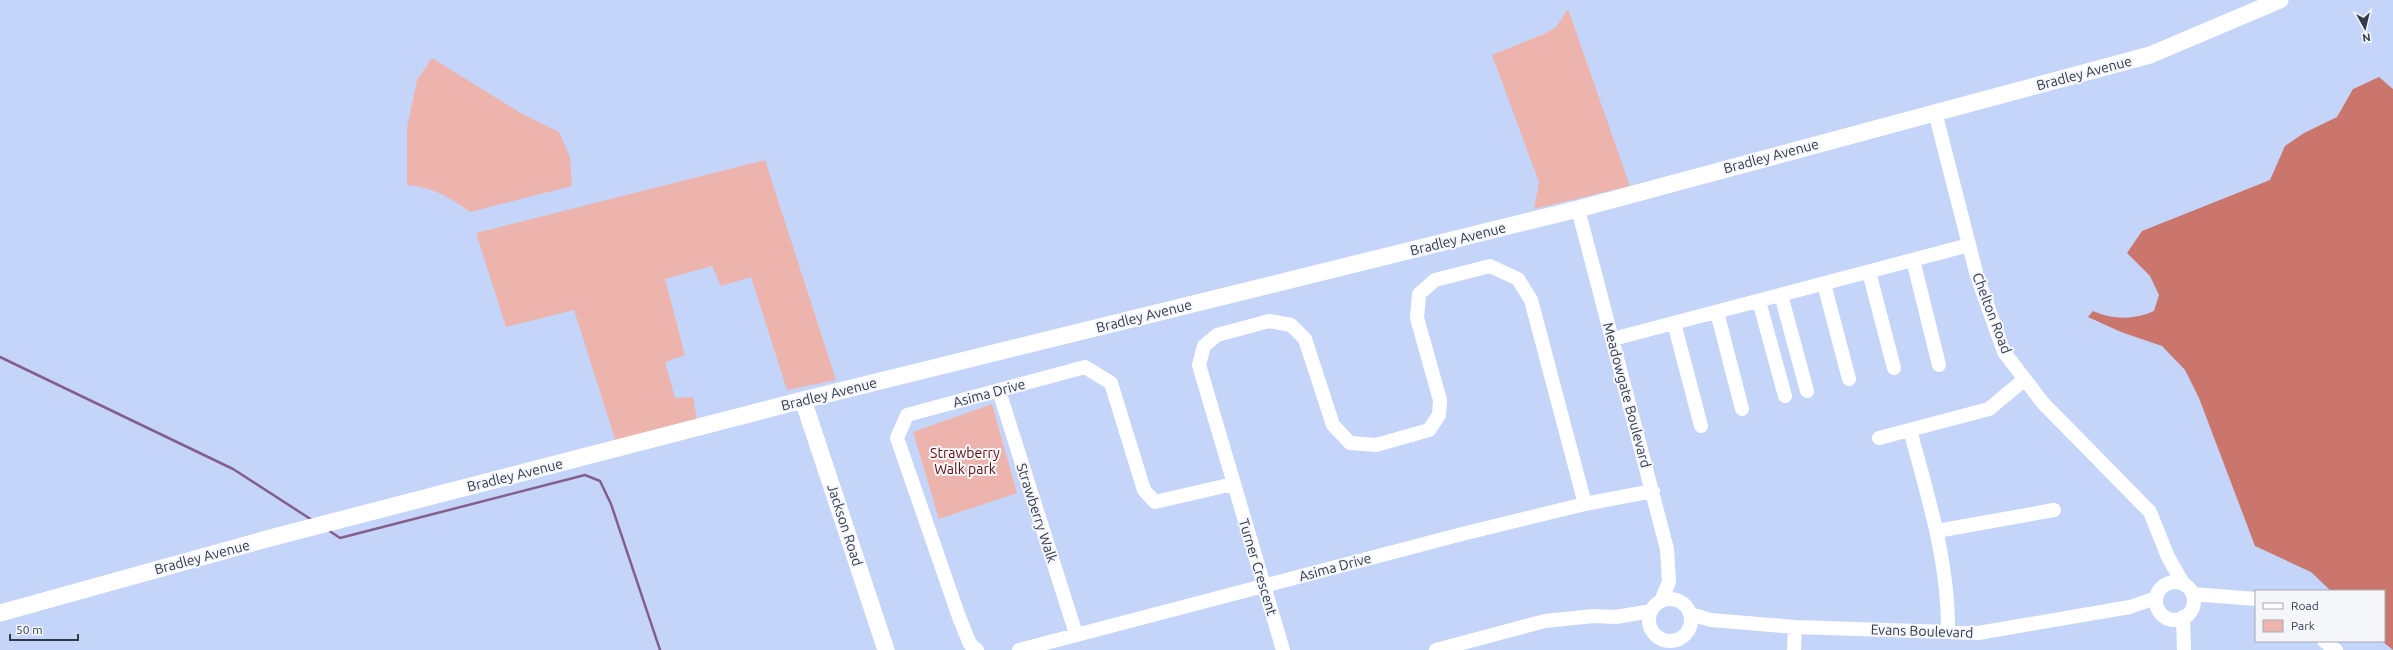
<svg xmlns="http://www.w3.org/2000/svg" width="2393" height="650" font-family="Ubuntu,sans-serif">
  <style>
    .green { fill: #edb4ad }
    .forest { fill: #ca766d }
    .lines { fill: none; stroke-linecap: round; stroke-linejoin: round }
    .stream { stroke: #845e8c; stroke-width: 2.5 }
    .minor { stroke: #fff; stroke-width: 14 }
    .major { stroke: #fff; stroke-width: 17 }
    .labels { text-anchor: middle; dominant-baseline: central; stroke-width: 4; stroke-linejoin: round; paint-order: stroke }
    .street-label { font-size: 14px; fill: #31394b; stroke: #f4f6fa }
    .park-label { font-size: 14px; fill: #5c0f0e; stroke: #f4f6fa }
  </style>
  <rect width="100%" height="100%" fill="#c5d5f9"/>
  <path class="green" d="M1568 9 1630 186 1534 209 1539 182 1492 55 1544 34 1556 27Z
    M432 58 519 112 559 132 570 157 572 186 470 212C448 196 434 188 407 185V128L417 80Z
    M765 160 836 380 787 390 751 277 721 286 712 266 665 279 685 355 665 362 675 398 693 397 697 419 616 442 574 310 506 327 476 233Z
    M992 404 1017 493 939 519 913 432Z"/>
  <path class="forest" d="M2379 77 2393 89V650L2382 641H2384V591H2331L2311 572 2255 546 2199 398 2185 370 2162 346 2121 332 2088 317 2093 311C2113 320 2134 320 2154 311L2159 295 2150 276 2127 253 2142 231 2270 180 2285 146 2304 133 2337 117 2353 89Z"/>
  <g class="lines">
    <path class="stream" d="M0 357 233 469 312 520
      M328 530 340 538 585 475 600 481 611 504 660 650"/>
    <path class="minor" d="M1935 112 1977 276 2004 352 2043 403 2150 512 2168 557 2183 583
      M1578 209 1667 549 1669 582 1661 601
      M1913 260 1939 365
      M1869 272 1894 368
      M1824 284 1849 379
      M1781 295 1807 391
      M1759 301 1785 396
      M1717 312 1742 409
      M1674 323 1701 426
      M1613 339 1969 245
      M999 391 1076 634
      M1910 430C1928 497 1949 563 1948 632
      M1879 438 1989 409 2025 379
      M1937 531 2054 510
      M2156 601a19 19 0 1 1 38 0a19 19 0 1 1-38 0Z
      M2193 594 2256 599
      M1649 620a21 21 0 1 1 42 0a21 21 0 1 1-42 0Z
      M1690 614 1711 620 1795 627 1978 633 2130 607 2156 598
      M2183 617 2184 650
      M2324 641 2336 650
      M977 650 970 644 959 617 897 438 907 415 1085 367 1111 383 1144 490 1155 502 1233 484
      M1019 650 1466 533 1585 504 1653 491
      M1283 650 1199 365 1204 346 1217 335 1269 321 1291 325 1305 339 1333 425 1350 443 1376 445 1429 430 1439 415 1440 400 1417 318 1419 294 1435 280 1490 266 1518 279 1531 300 1585 504
      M1436 650 1545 621 1594 616 1616 617 1651 611
      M1794 650 1795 627"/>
    <path class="major" d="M803 400 886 650
      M0 613 274 537 803 400 1578 209 2150 55 2280 0"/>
  </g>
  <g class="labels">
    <g class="street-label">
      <text transform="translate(2084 73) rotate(-15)">Bradley Avenue</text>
      <text transform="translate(1771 156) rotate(-15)">Bradley Avenue</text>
      <text transform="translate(1458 239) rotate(-14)">Bradley Avenue</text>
      <text transform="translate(1992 313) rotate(69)">Chelton Road</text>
      <text transform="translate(1144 316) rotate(-14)">Bradley Avenue</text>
      <text transform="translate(989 393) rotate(-15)">Asima Drive</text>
      <text transform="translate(829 394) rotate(-14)">Bradley Avenue</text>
      <text transform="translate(1627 395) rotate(75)">Meadowgate Boulevard</text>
      <text transform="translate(515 475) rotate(-14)">Bradley Avenue</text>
      <text transform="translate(1037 513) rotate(72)">Strawberry Walk</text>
      <text transform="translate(845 525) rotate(72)">Jackson Road</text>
      <text transform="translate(202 557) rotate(-15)">Bradley Avenue</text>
      <text transform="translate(1258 567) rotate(73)">Turner Crescent</text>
      <text transform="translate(1335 567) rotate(-15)">Asima Drive</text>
      <text transform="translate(1922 631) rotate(2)">Evans Boulevard</text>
    </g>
    <g class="park-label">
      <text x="965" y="453">Strawberry<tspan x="965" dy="16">Walk park</tspan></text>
    </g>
  </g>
  <rect x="2255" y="590" width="130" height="52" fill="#f4f6fa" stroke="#a6aab4"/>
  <rect x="2263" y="603" width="20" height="6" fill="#ffffff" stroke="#a6aab4"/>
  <text x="2291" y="610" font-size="12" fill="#31394b">Road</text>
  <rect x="2263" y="620" width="20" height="12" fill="#edb4ad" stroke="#a6aab4"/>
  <text x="2291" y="630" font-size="12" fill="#31394b">Park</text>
  <g transform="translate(2365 28) rotate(172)" stroke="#f4f6fa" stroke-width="3" paint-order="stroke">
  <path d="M0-3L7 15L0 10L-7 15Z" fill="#31394b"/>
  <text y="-6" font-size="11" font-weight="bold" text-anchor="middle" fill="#31394b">N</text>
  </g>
  <path d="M10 634v6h68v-6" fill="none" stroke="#31394b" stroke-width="2"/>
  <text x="16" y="634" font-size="12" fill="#31394b" stroke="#f4f6fa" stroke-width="3" paint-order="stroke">50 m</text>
</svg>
